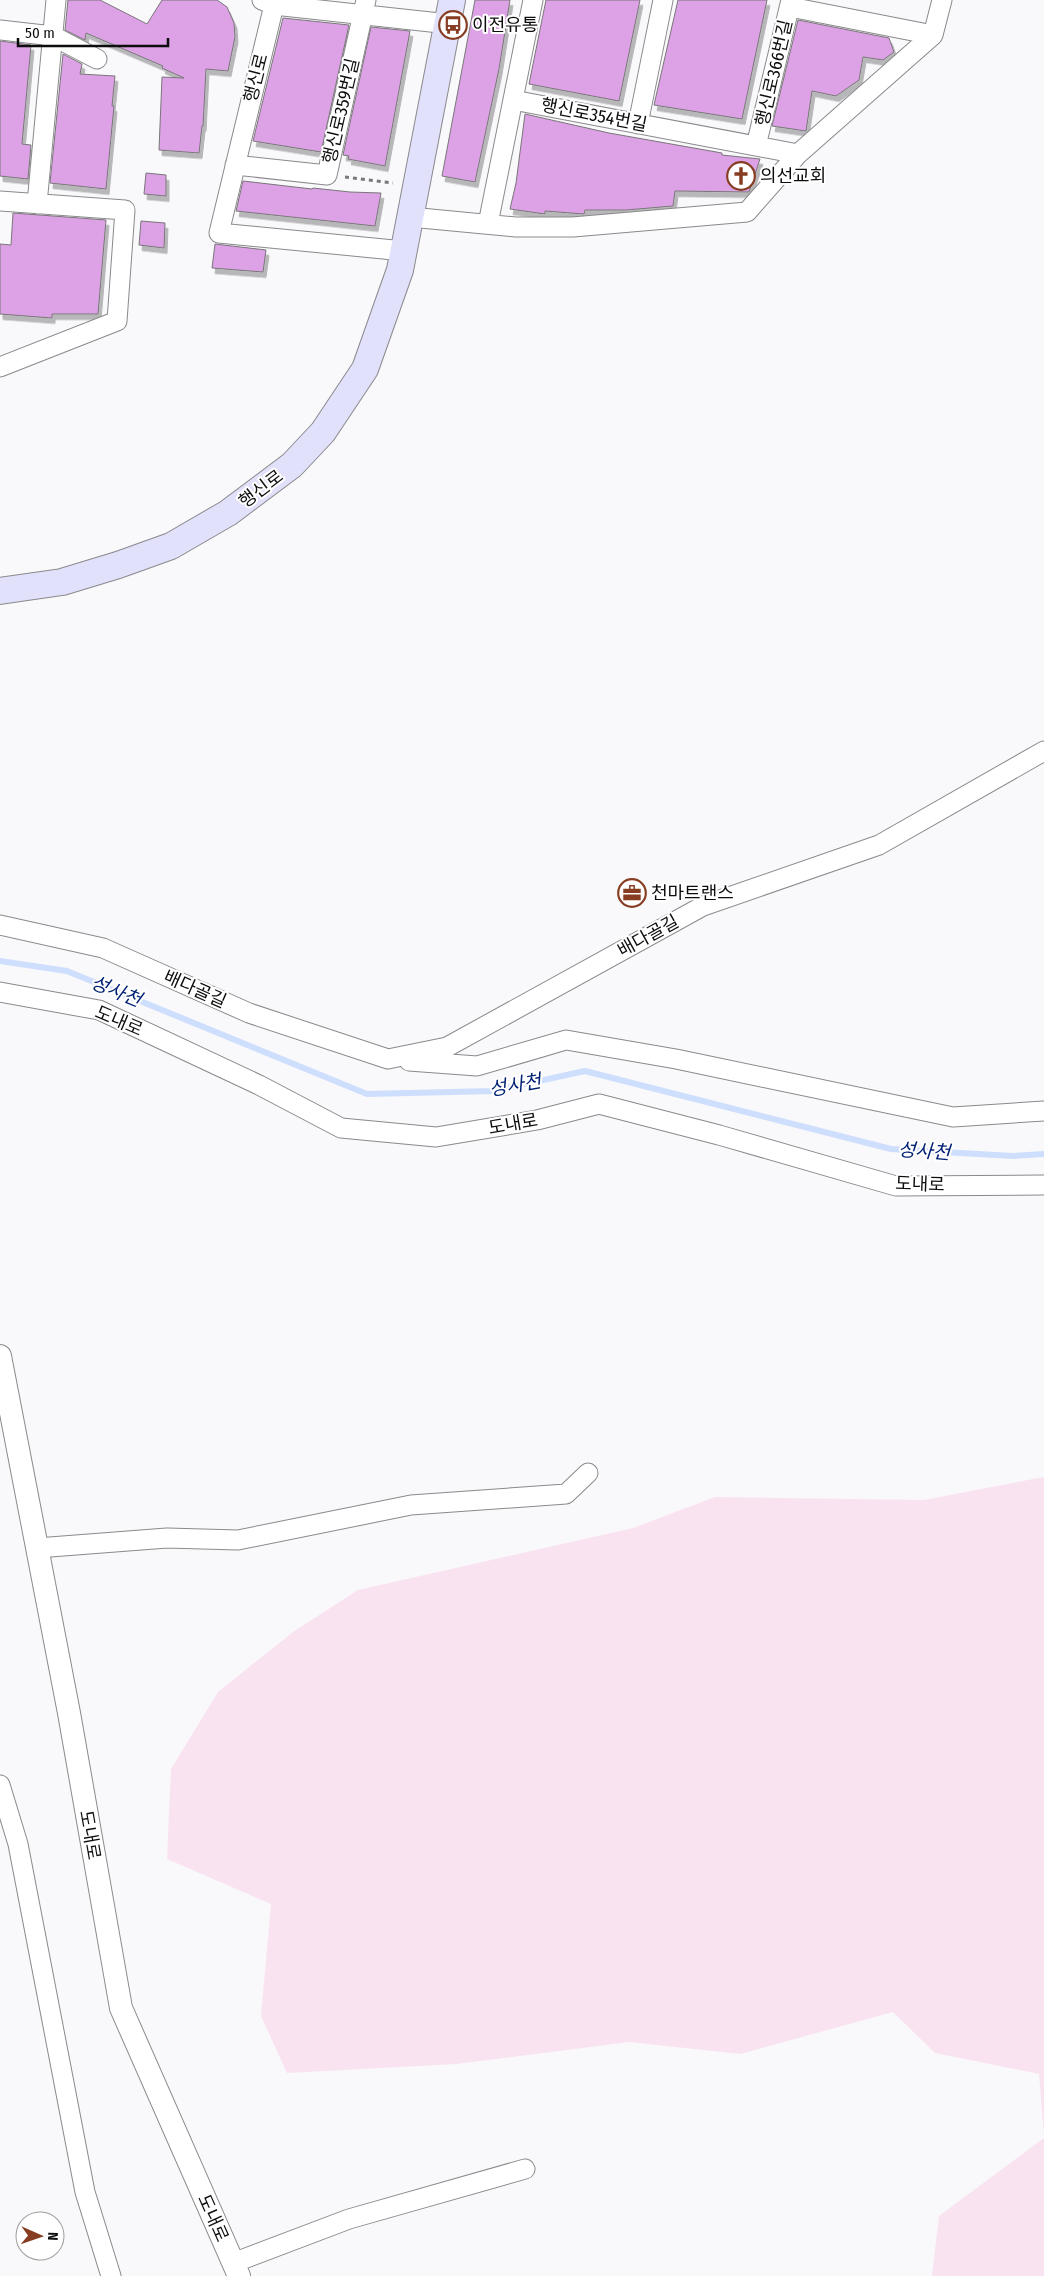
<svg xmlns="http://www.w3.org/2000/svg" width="1044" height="2276" font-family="'Fira Sans Condensed','Noto Sans KR',sans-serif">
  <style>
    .green { fill: #fae3f0 }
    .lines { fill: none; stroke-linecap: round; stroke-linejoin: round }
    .stream { stroke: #cedefd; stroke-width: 6 }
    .building { fill: #dda1e6; stroke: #787678; filter: url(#shadow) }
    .minor-casing { stroke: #8a898c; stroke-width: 21 }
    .tertiary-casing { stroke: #8a898c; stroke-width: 24 }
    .secondary-casing { stroke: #8a898c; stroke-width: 28 }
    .path { stroke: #78787a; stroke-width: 3; stroke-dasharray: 4 4; stroke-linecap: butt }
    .minor { stroke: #fff; stroke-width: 19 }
    .tertiary { stroke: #fff; stroke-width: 22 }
    .secondary { stroke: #e1e1fb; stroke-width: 26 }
    .labels { text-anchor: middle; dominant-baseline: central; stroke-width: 4; stroke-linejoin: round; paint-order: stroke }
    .poi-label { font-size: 18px; fill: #0d0d0e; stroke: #fff; text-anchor: start }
    .street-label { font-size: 18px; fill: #0d0d0e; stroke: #fff }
    .water-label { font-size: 19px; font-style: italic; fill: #032275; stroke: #fff }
  </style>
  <defs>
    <filter id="shadow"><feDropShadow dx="3" dy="5.5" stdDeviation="0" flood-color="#0004"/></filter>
  </defs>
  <rect width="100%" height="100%" fill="#f9f8fb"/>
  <path class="green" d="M1044 1477V2136L1039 2074 935 2053 893 2012 740 2054 629 2042 456 2064 287 2073 261 2016 271 1904 167 1859 171 1769 218 1692 293 1632 358 1590 633 1528 715 1497 924 1500Z
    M1044 2138V2276H932L939 2216Z"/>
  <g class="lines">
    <path class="stream" d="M0 961 67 971 367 1094 493 1091 585 1071 891 1149 1013 1156 1044 1154"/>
  </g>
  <path class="building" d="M68 0H100L147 24 162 0H217L227 7 234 23 235 37 228 71 206 69 203 126H202L199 153 159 150 162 77 184 78 162 68 163 66 86 33 85 40 65 30Z
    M475 0H510L499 69 475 182 442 176Z
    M546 0H640L619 101 529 84Z
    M678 0H767L742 119 654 105Z
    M283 18 349 25 321 152 253 141Z
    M798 20 889 38 894 52 883 60 863 57 859 80 836 96 812 91 806 131 772 126Z
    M371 27 410 31 385 166 348 159 349 156 343 155Z
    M0 41 31 45 22 144 31 145 28 179 0 176Z
    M63 54 82 64 80 74 115 76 112 106H114L106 189 50 183Z
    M525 114 609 133 722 153V155L760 159 749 192 675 191 673 206 626 210H585L584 214 545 211V214L510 209 516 183Z
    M146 173 166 175V196L144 194Z
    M243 181 312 189 313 188 350 192 381 193 375 226 236 211Z
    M13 213 106 220 98 314H52V318L0 314V244L11 245Z
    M141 221 165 223 164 248 139 245Z
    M215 244 266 250 263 272 212 268Z"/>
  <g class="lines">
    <defs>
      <path id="minor" d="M262 0 274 5 449 24
        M274 5 219 233 404 251
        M790 7 933 35
        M0 30 53 36 97 59
        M513 100 798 154
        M638 124 663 0
        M756 146 791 0
        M235 165 327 175 366 0
        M0 201 125 210 117 321 0 367
        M37 204 56 0
        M410 217 516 227H573L747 212 798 154 933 35 942 0
        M488 224 533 0
        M0 925 103 948 249 1013 388 1059 447 1047 703 906 879 845 1044 751
        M0 992 99 1010 259 1085 341 1128 436 1137 537 1120 599 1104 719 1135 896 1186 1044 1185
        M409 1061 477 1066 566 1040 676 1059 953 1117 1044 1111
        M37 1548 167 1538 238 1540 411 1505 566 1494 588 1473
        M0 1785 18 1844 85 2192 111 2276
        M233 2263 349 2219 525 2169"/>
      <path id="tertiary" d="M0 1356 69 1713 121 2008 239 2276"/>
      <path id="secondary" d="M0 591 62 582 118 565 171 546 228 513 292 465 323 432 365 369 400 270 452 0"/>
    </defs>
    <use href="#minor" class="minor-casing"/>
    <use href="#tertiary" class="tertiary-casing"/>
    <use href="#secondary" class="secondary-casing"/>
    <path class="path" d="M345 177 393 183"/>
    <use href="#minor" class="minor"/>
    <use href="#tertiary" class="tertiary"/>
    <use href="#secondary" class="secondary"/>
  </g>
  <defs>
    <symbol id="bus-ring" viewBox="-11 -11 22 22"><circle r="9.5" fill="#fff" stroke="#863d22" stroke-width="1.5"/><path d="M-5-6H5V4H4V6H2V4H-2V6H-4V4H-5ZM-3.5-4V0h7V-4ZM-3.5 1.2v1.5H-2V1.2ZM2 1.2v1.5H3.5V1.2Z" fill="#863d22"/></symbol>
    <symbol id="church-ring" viewBox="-11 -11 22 22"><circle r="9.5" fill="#fff" stroke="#863d22" stroke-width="1.5"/><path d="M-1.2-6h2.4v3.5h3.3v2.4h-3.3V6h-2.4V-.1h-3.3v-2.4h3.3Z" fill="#863d22"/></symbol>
    <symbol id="office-ring" viewBox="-11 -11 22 22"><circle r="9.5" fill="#fff" stroke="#863d22" stroke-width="1.5"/><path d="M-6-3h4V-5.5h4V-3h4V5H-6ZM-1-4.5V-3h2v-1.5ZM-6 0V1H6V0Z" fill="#863d22"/></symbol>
  </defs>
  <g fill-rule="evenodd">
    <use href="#bus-ring" x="437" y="9" width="32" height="32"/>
    <use href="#church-ring" x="725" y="160" width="32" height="32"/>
    <use href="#office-ring" x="616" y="877" width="32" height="32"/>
  </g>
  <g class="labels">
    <g class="poi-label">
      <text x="472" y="25">이전유통</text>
      <text x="760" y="176">의선교회</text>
      <text x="651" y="893">천마트랜스</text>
    </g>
    <g class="street-label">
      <text transform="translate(774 73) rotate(-77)">행신로366번길</text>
      <text transform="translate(256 78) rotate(-76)">행신로</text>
      <text transform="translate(341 111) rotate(-77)">행신로359번길</text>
      <text transform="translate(594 115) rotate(11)">행신로354번길</text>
      <text transform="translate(261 489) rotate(-37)">행신로</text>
      <text transform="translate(648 936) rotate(-29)">배다골길</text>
      <text transform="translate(195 989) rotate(24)">배다골길</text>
      <text transform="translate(119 1021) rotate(23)">도내로</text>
      <text transform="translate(513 1124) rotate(-10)">도내로</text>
      <text transform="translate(920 1184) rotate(2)">도내로</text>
      <text transform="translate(90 1835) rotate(80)">도내로</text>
      <text transform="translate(213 2218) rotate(66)">도내로</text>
    </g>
    <g class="water-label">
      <text transform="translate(116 991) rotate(22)">성사천</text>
      <text transform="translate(515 1085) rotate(-10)">성사천</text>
      <text transform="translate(924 1151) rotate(4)">성사천</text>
    </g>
  </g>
  <g transform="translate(40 2236) rotate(92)"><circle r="24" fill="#ffffff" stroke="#9e9e9f"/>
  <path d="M0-4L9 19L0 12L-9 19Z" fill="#863d22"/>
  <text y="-8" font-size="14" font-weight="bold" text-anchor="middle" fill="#0d0d0e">N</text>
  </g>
  <path d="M18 38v8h150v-8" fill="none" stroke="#0d0d0e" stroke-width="2.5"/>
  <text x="25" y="38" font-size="15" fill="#0d0d0e" stroke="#ffffff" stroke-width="4" paint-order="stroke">50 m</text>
</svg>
